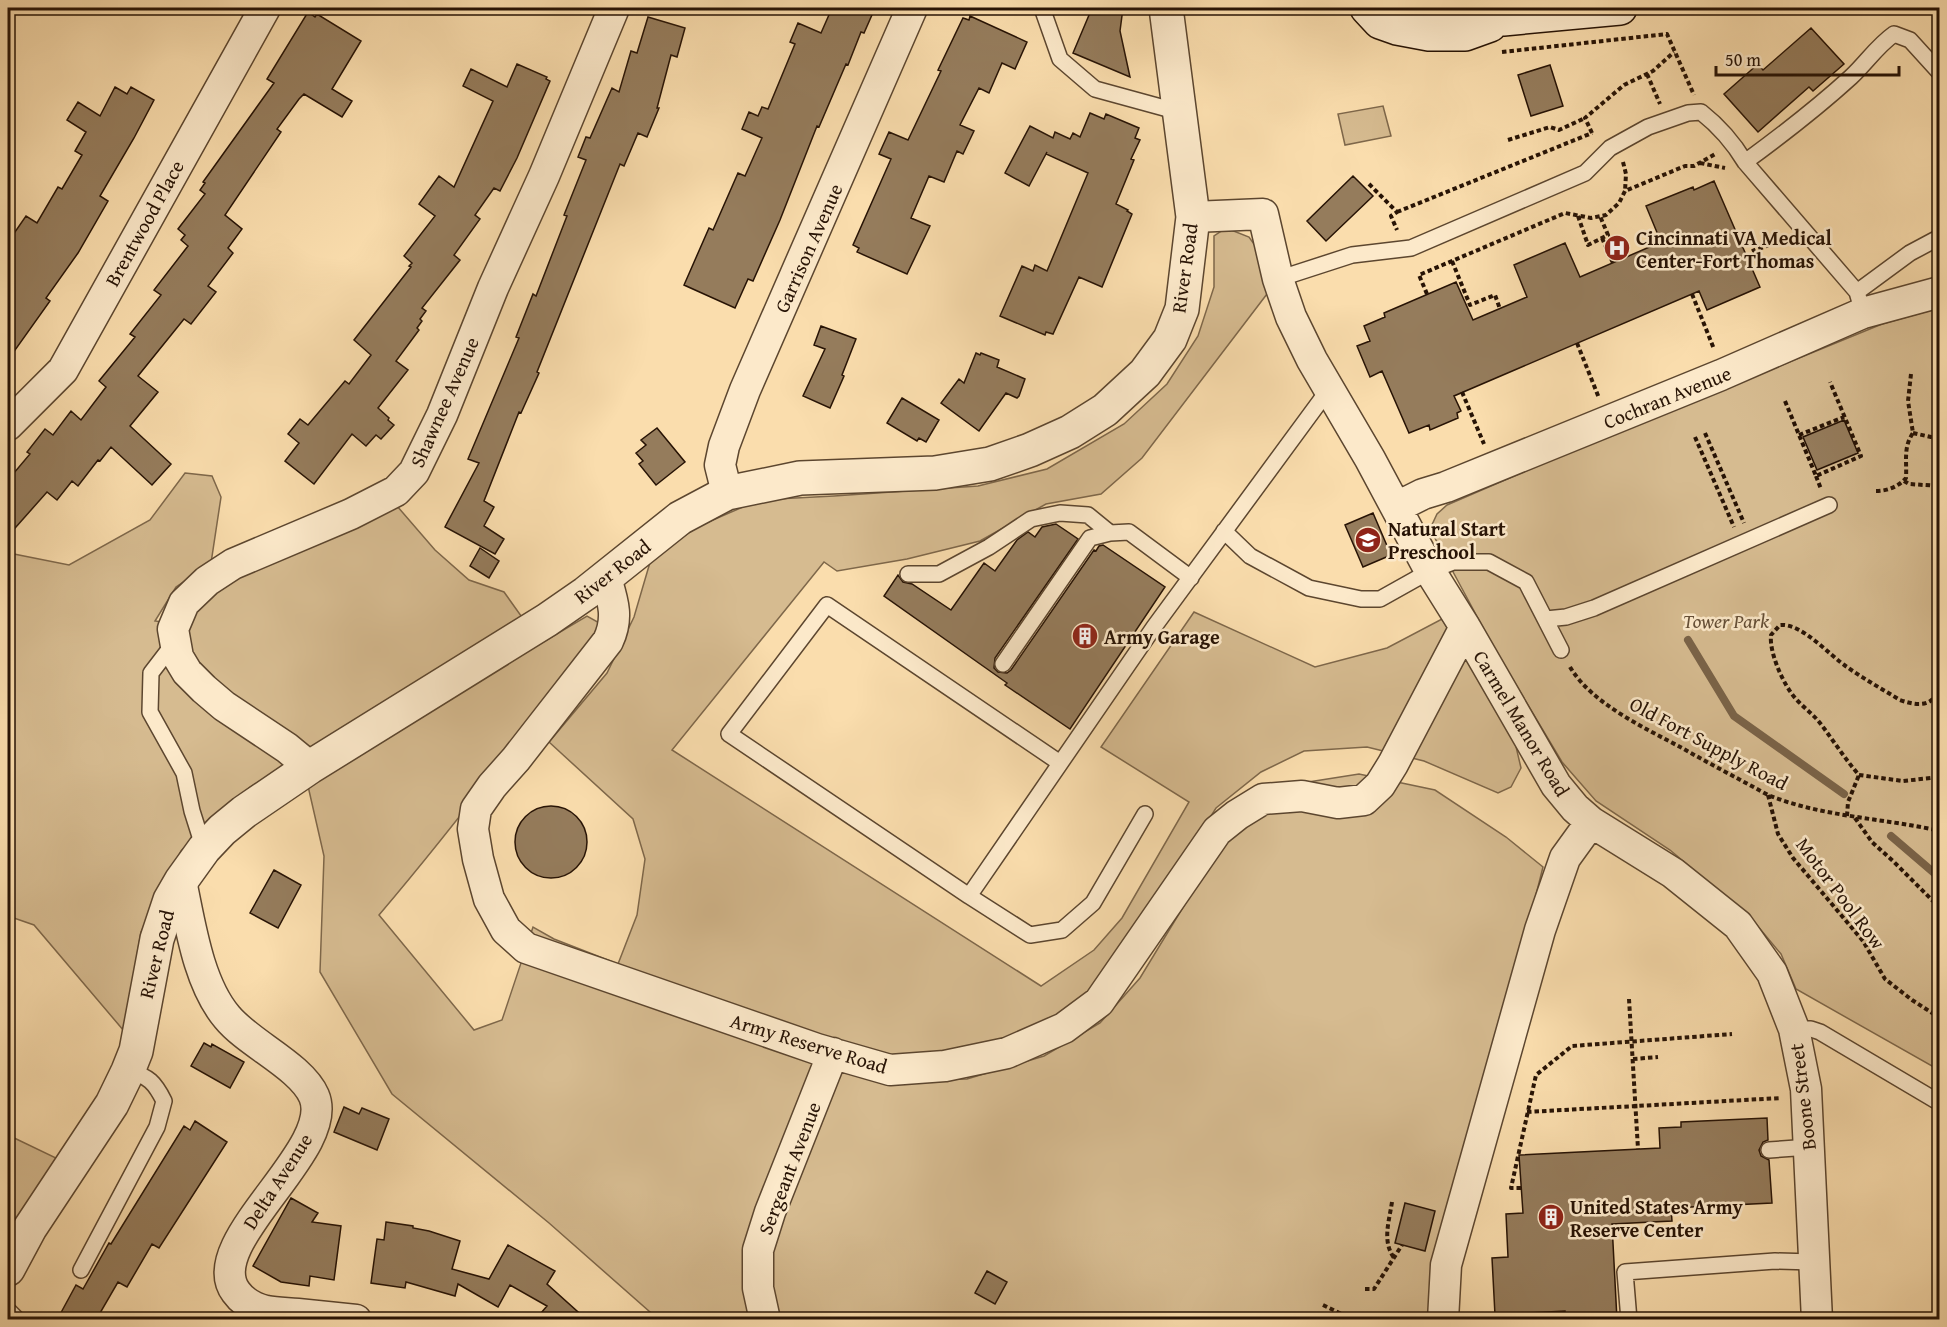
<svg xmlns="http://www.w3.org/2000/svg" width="1947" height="1327" font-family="'Gentium Book Plus',serif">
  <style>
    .green { fill: #d6bb90; stroke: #7e674a; stroke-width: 1.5 }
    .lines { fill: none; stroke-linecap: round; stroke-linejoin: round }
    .stream { stroke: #7a6348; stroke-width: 8 }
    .building { fill: #957c5c; stroke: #271305; stroke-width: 1.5 }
    .service-casing { stroke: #5c462f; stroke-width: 18 }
    .minor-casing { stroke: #5c462f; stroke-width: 33 }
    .tertiary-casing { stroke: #5c462f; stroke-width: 36 }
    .secondary-casing { stroke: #271305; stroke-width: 36 }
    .path { stroke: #271305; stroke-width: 4; stroke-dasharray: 4.5 3; stroke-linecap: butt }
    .service { stroke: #fce9ca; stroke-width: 15 }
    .minor { stroke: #fce9ca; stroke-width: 30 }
    .tertiary { stroke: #fce9ca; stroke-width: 33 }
    .secondary { stroke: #fce9ca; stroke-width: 33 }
    .labels { text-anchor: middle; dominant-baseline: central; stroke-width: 5; stroke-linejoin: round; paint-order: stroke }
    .street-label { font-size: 20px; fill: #271305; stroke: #fce9ca }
    .poi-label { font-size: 20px; font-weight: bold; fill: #271305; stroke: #fce9ca; text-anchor: start }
    .park-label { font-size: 20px; font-style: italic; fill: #644e36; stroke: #fce9ca }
  </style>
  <rect width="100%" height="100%" fill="#faddad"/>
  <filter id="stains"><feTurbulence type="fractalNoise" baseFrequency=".00333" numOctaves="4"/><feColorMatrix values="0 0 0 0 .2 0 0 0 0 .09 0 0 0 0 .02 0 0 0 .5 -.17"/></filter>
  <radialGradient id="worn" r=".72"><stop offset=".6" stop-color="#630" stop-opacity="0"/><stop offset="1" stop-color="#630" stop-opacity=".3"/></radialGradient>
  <path class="green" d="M1383 106 1391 136 1345 145 1338 114Z
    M1226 228 1249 237 1259 251 1270 290 1142 458 1101 494 1046 504 980 541 907 559 837 571 824 562 672 750 1041 986 1094 950 1122 918 1189 802 1101 747 1194 612 1315 667 1387 648 1442 619 1514 738 1521 768 1511 787 1498 793 1424 761 1367 747 1304 751 1261 772 1216 808 1152 910 1092 990 1057 1019 928 1080 967 1079 1044 1056 1100 1023 1140 978 1216 853 1256 808 1302 783 1359 774 1435 790 1506 837 1543 867 1429 1319H658L549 1223 392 1094 320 972 324 856 308 786 479 680 587 616 603 625C532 724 458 822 379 915L474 1030 502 1020 533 927 554 939 618 964 637 915 645 859 633 819 549 742 607 673 634 617 651 559 699 526 759 500 834 496 978 486 1047 469 1124 424 1167 384 1198 336 1214 287V236Z
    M1939 308V1070L1796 989 1781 954 1751 918 1670 850 1596 801 1562 762 1495 650 1430 529 1437 514 1447 505 1549 461 1882 324Z
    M185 473 212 476 221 497 211 563 176 587 155 621 182 625 228 578 397 506 435 550 469 580 504 592 524 620 250 787 217 814 181 851 141 932 124 1031 34 925 8 916V550L14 554 69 565 150 520Z
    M8 1135 56 1158 8 1244Z"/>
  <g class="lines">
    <path class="stream" d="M1688 640 1734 716 1844 794
      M1891 836 1940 878"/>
  </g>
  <path class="building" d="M832 8H875L864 33 861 32 848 65 846 64 819 127 817 126 780 220 753 281 748 279 735 308 684 285 709 228 713 230 738 173 745 176 762 138 742 129 749 112 758 116 762 107 768 109 795 44 790 42 798 23 821 33Z
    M1092 8H1123L1120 31 1130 77 1073 53Z
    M308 12 315 17 317 14 361 41 332 89 352 101 342 117 304 94 299 99 277 129 281 132 225 215 242 229 228 248 233 253 208 286 216 292 191 324 184 319 138 376 158 392 130 426 171 464 152 485 111 447 100 461 98 460 78 486 72 481 57 500 47 492 8 536V480L30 454 27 452 45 429 53 435 71 411 81 420 106 387 99 381 135 337 130 334 161 295 154 290 188 246 181 240 185 235 178 229 205 194 200 190 205 183 203 182 274 83 267 79Z
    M970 16 1027 42 1015 69 1002 63 989 93 979 88 960 125 974 131 963 154 957 151 944 182 929 176 911 218 930 226 907 274 857 252 859 248 853 245 891 159 879 154 889 132 908 140 941 71 938 70 963 18 969 20Z
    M648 17 685 28 677 57 671 55 657 108H659L647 137 638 133 624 166 620 164 537 372 539 373 521 413 519 412 484 501 494 507 484 526 504 539 495 554 445 527 479 463 468 459 519 338 516 337 533 294 536 296 567 216 564 215 586 160 578 157 586 137 590 138 612 88 619 92 631 51 637 53Z
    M1811 28 1844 64 1813 91 1809 87 1758 132 1724 94 1758 64 1763 70Z
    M517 64 547 77 546 79 550 81 517 158 500 191 494 188 475 215 480 219 454 255 460 260 422 308 426 311 420 319 422 321 417 328 419 330 396 361 408 370 378 408 389 418 388 420 394 425 381 439 376 435 366 446 352 434 314 484 285 461 299 443 288 434 300 419 308 425 345 381 349 384 371 355 354 340 411 267 409 266 412 263 404 256 435 216 419 204 439 176 454 187 493 101 463 86 471 69 507 87Z
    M1550 65 1563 106 1531 116 1518 75Z
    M115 87 127 94 131 87 154 100 134 138 100 196 108 201 78 253 46 298 50 301 8 360V242L26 216 37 223 58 187 62 189 82 155 75 151 86 132 67 120 78 102 100 116Z
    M1090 113 1104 119 1106 114 1139 128 1135 138 1140 140 1131 159 1134 160 1116 204 1128 210 1127 211 1132 214 1102 287 1079 277 1053 334 1046 332 1045 335 1000 316 1022 266 1033 271 1035 265 1047 271 1088 173 1046 154 1047 152 1029 186 1005 173 1030 126 1053 138 1055 132 1070 139 1073 133 1080 137Z
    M1353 176 1373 196 1326 241 1307 221Z
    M1714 181 1760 287 1707 310 1699 291 1454 396 1461 411 1457 413 1458 418 1430 430 1429 425 1409 433 1382 371 1370 377 1357 346 1370 341 1364 326 1385 317 1384 313 1456 282 1473 320 1527 297 1514 265 1565 243 1580 277 1661 242 1646 206 1693 187 1694 190Z
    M821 326 856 339 842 375 844 376 830 408 803 396 825 349 814 345Z
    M976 353 980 355 981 353 999 360 997 367 1025 379 1019 396 1017 398 1006 393 979 431 941 403 959 379 964 383Z
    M902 398 939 420 926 442 919 438 917 441 887 423Z
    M1844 420 1858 453 1817 470 1803 437Z
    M657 428 685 462 656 485 639 464 643 461 636 453 646 445 641 440Z
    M1373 513 1391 555 1363 567 1345 525Z
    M1056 524 1078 539 995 658 994 668 998 672 1007 673 1011 670 1094 550 1096 551 1099 546 1103 545 1165 587 1070 729 1005 685 1007 683 884 596 898 575 903 582 912 584 951 610 984 563 995 571 1017 540 1028 532 1035 537 1042 527Z
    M480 548 499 561 489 578 470 566Z
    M515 842a36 36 0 1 1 72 0a36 36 0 1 1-72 0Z
    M274 870 301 885 278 928 250 913Z
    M204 1043 211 1047 212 1044 244 1062 230 1088 191 1066Z
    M344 1107 359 1114 362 1108 389 1119 377 1150 334 1132Z
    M1767 1118 1768 1140 1763 1142 1759 1150 1761 1156 1769 1160 1772 1203 1671 1208 1672 1221 1612 1224 1617 1320H1566L1565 1311 1495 1315 1492 1258 1508 1257 1506 1214 1523 1213 1519 1155 1660 1148 1659 1128 1681 1127V1122Z
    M195 1121 227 1142 159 1248 152 1244 127 1287 118 1282 96 1320H57L76 1285 83 1289 109 1243 111 1244 184 1126 190 1130Z
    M291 1198 318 1213 312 1222 341 1226 334 1280 310 1276 309 1286 281 1282 253 1266Z
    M1405 1203 1435 1211 1425 1251 1395 1243Z
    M386 1222 413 1226V1228L429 1231 460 1241 452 1269 489 1279 508 1245 555 1271 547 1284 587 1320H535L547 1306 510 1285 498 1307 458 1284 455 1296 406 1282 405 1288 371 1283 377 1239 384 1240Z
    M987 1271 1007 1282 995 1304 975 1293Z"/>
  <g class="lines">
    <defs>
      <path id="service" d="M1042 8 1060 59 1095 89 1179 112
        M1745 162C1782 135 1817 108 1851 77 1866 63 1877 46 1894 34L1910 40 1940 73
        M1278 279 1352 255 1411 248 1585 173 1610 148 1648 127 1688 113 1701 112C1720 127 1733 142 1745 162L1857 292 1863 313
        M1857 292 1910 253 1940 237
        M1224 531 1250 556 1309 588 1361 599H1380L1430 571 1453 562H1489L1526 582 1561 650
        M908 574H939L989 547 1031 519 1060 513 1088 515 1110 533
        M1546 619 1566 617 1594 608 1829 505
        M174 643 151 673 150 712 184 773 192 811 204 849
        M1003 664 1090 538 1110 533 1129 532 1191 578
        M1060 763 827 605 729 734 969 896 1154 627 1329 389
        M969 896 1030 935 1062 930 1093 903 1145 814
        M1794 1029H1811L1820 1032 1940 1103
        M1769 1150 1810 1147
        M81 1270 157 1127 164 1101C155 1083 149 1076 128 1071
        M8 1310 18 1320
        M1629 1320 1625 1272 1775 1261 1814 1262"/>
      <path id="minor" d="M1193 217 1263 214 1278 279 1291 317 1312 360 1370 459 1430 571 1465 627 1556 785 1575 808 1591 822 1673 873 1738 925 1772 973 1794 1029 1806 1089 1817 1320
        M8 425 63 370 265 8
        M727 493 720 465 724 446 745 390 912 8
        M1397 507 1423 494 1446 487 1721 375 1863 313 1940 292
        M606 578C613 601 619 618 608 641L516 759 492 786 476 809 473 829 478 859 489 899 506 930 526 948 817 1049 890 1070 945 1066 1007 1053 1064 1028 1099 1002 1217 831 1237 815 1263 799 1302 796 1338 803 1364 800 1380 785 1393 764 1465 627
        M310 767 287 748 224 706 204 689 187 672 178 657 173 629 184 603 207 581 233 564 351 514 396 491 414 472 442 415 493 288 544 176 614 8
        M181 881C190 923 198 983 227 1017 249 1044 301 1066 314 1096 337 1150 199 1243 236 1292 243 1302 254 1308 266 1311 276 1313 287 1313 298 1314 317 1316 337 1318 356 1320
        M765 1320 758 1288V1250L770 1212 833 1053
        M1443 1320 1446 1265 1540 930 1565 858 1591 822"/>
      <path id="tertiary" d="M8 1269 30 1228 112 1104 128 1071 136 1051 157 939 170 900 181 881 204 849 222 830 244 812 310 767 547 620 586 593 680 518 727 493 800 478 935 473 990 464 1030 450 1070 432 1105 410 1145 373 1170 339 1182 309 1193 217 1166 8"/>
      <path id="secondary" d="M1367 8 1380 22 1397 28 1429 34H1465L1490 25
        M1417 8 1503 19 1620 8"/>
    </defs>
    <use href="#service" class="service-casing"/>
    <use href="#minor" class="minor-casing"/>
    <use href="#tertiary" class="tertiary-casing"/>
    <use href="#secondary" class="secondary-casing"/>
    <path class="path" d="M1502 52 1667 34 1694 95
      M1647 74 1660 104
      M1592 133 1585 118 1624 85 1653 71 1674 52
      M1508 140 1550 127 1559 130 1585 118
      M1623 162 1626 174 1625 191
      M1700 163 1725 168
      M1369 184 1397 212 1391 216 1397 230
      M1397 212 1592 133
      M1578 216 1588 245 1608 235 1600 216
      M1602 238 1613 263
      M1739 239 1747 236 1754 251 1786 238
      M1452 261 1470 305 1495 295 1500 309
      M1427 294 1419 275 1565 213 1591 218 1606 215 1619 203 1625 191 1685 166H1694L1717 153
      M1692 294 1714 349
      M1577 343 1599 398
      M1462 392 1484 444
      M1785 401 1816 476 1861 456 1830 382
      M1705 433 1744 523
      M1913 433 1940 439
      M1799 435 1844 417
      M1695 437 1734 527
      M1816 476 1821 489
      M1904 481 1909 484 1940 486
      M1876 491C1887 491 1898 487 1906 478 1907 462 1903 447 1913 433L1908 401 1911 374
      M1570 667C1592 704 1645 728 1682 748 1710 764 1739 779 1768 795 1822 817 1883 818 1940 831
      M1940 686C1934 708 1917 706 1900 700 1882 689 1864 679 1847 667 1829 655 1802 623 1780 625L1771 635C1769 653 1784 686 1796 699 1804 708 1813 714 1820 723 1833 740 1845 759 1859 775L1903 781 1940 777
      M1768 795 1778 834 1793 858 1863 941 1885 979 1912 1000 1940 1018
      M1847 816 1848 802 1859 775
      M1855 818 1872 842 1893 861 1935 903 1940 910
      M1629 999 1638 1149
      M1633 1059 1658 1057
      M1527 1112 1781 1098
      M1521 1188H1511L1536 1075 1572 1046 1732 1034
      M1392 1202C1389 1222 1382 1241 1394 1258
      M1365 1289H1374L1402 1245
      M1323 1305 1352 1319"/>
    <use href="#service" class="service"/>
    <use href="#minor" class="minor"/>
    <use href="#tertiary" class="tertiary"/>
    <use href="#secondary" class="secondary"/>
  </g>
  <defs>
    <symbol id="hospital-disc" viewBox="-11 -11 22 22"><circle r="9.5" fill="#8f2418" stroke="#fce9ca"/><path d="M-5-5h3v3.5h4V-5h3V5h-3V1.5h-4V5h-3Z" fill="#fff"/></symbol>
    <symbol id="school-disc" viewBox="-11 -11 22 22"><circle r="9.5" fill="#8f2418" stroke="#fce9ca"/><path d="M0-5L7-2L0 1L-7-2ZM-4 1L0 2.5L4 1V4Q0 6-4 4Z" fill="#fff"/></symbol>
    <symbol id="building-disc" viewBox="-11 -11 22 22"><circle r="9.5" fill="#8f2418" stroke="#fce9ca"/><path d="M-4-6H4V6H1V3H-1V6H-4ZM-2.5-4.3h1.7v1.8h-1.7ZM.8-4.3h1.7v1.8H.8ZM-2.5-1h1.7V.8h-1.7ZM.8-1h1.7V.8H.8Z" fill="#fff"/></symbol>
  </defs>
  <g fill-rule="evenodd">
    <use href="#hospital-disc" x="1602" y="233" width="30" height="30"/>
    <use href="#school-disc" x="1353" y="525" width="30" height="30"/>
    <use href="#building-disc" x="1070" y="621" width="30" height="30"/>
    <use href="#building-disc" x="1536" y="1202" width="30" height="30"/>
  </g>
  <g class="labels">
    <g class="street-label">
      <text transform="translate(144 223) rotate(-61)">Brentwood Place</text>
      <text transform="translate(808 248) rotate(-66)">Garrison Avenue</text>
      <text transform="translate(1184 268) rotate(-82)">River Road</text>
      <text transform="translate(1667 397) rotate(-22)">Cochran Avenue</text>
      <text transform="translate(444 402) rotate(-66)">Shawnee Avenue</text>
      <text transform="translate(612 571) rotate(-38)">River Road</text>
      <text transform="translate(1522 723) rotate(59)">Carmel Manor Road</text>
      <text transform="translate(1709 743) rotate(28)">Old Fort Supply Road</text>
      <text transform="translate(1841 893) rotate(53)">Motor Pool Row</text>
      <text transform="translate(156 954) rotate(-76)">River Road</text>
      <text transform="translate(809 1043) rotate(17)">Army Reserve Road</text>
      <text transform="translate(1802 1097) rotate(-97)">Boone Street</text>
      <text transform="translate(789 1168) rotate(-69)">Sergeant Avenue</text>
      <text transform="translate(277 1181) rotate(-57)">Delta Avenue</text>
    </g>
    <g class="poi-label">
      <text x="1636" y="237">Cincinnati VA Medical<tspan x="1636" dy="23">Center-Fort Thomas</tspan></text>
      <text x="1388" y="528">Natural Start<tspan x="1388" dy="23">Preschool</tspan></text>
      <text x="1104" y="636">Army Garage</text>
      <text x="1570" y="1206">United States Army<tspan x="1570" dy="23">Reserve Center</tspan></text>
    </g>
    <g class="park-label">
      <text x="1726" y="620">Tower Park</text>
    </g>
  </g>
  <rect width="1947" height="1327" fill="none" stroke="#faddad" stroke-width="30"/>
  <rect x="9" y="9" width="1929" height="1309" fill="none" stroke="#271305" stroke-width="3"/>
  <rect x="15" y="15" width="1917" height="1297" fill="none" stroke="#271305" stroke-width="1.5"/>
  <path d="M1716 66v9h183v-9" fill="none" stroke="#271305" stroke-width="3"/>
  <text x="1725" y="66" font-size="18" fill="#271305" stroke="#fce9ca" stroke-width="4.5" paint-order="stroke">50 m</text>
  <rect width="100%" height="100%" filter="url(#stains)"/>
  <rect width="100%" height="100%" fill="url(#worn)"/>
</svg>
